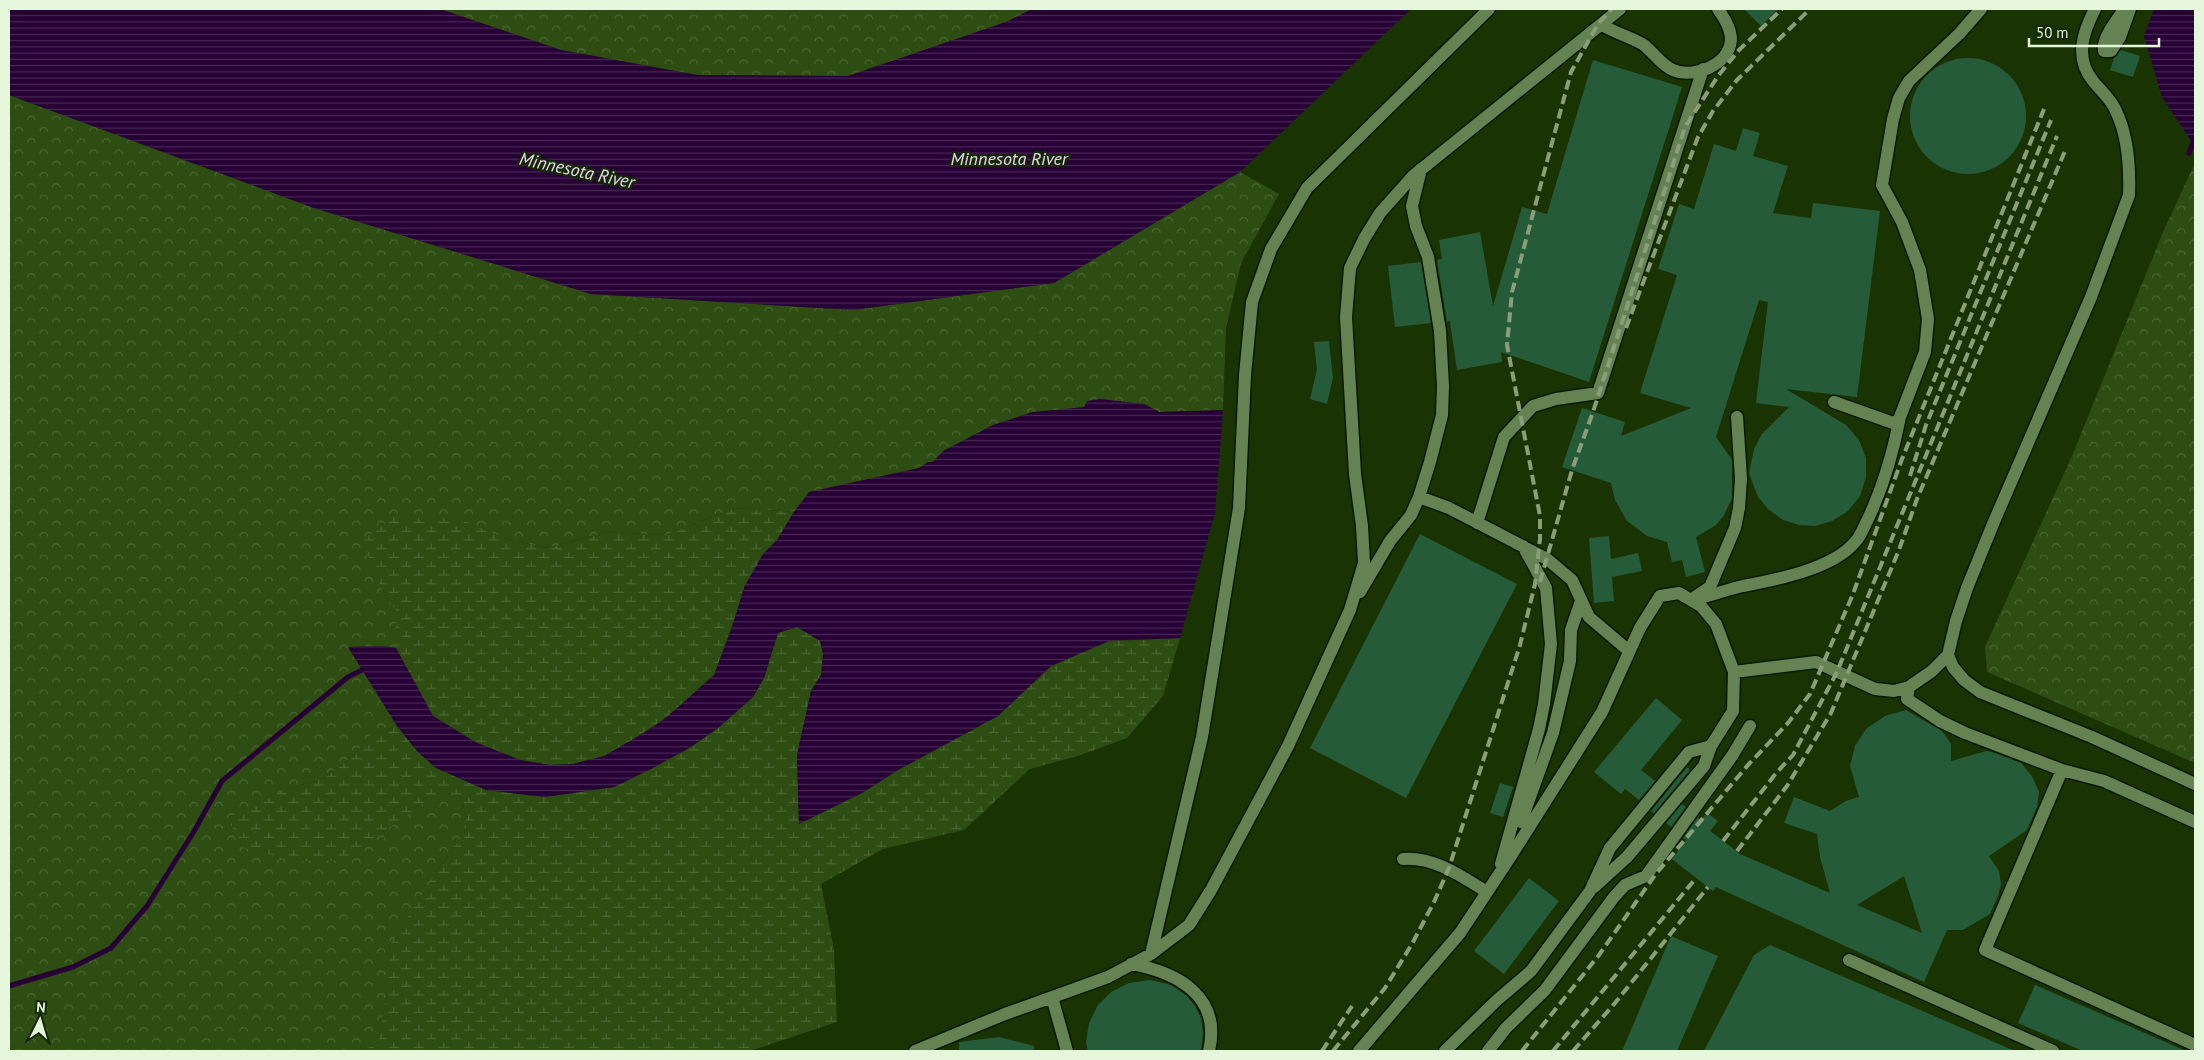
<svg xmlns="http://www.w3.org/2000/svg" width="2204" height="1060" font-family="'PT Sans',sans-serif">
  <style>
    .forest { fill: url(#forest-crowns) }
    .wetland { fill: url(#wetland-marsh) }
    .water { fill: url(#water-rules) }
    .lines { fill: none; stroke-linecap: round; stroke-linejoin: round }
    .stream { stroke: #270136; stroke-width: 5 }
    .building { fill: #265b3a; fill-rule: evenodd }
    .minor-casing { stroke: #071900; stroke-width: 15 }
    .minor { stroke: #658352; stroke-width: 12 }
    .rail { stroke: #8a9e7a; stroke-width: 4; stroke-dasharray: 10 5; stroke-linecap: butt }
    .labels { text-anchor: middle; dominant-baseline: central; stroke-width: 4.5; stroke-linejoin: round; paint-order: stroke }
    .water-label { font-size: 18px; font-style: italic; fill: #e7d7f1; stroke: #142805 }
  </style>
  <defs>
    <pattern id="forest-crowns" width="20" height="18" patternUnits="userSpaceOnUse" patternTransform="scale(1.25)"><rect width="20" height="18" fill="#2d4d12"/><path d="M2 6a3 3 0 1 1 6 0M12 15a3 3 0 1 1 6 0" fill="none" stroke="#4b6734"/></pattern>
    <pattern id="wetland-marsh" width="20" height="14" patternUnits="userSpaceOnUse" patternTransform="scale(1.25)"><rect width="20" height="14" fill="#2d4d12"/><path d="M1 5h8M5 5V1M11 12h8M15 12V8" fill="none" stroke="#4b6734"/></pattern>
    <pattern id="water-rules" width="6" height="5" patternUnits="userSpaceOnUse" patternTransform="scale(1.25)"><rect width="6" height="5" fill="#270136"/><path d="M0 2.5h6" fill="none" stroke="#462752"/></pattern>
  </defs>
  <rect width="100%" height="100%" fill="#1a3303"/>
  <path class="forest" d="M440 9H1032L1006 22 848 76 697 75 561 50Z
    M9 95 311 207 591 294 853 310 1054 283 1240 172 1279 194 1241 263 1226 328 1223 410 1159 412 1144 404 1033 412 993 425 944 451 933 462H928L919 468 809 492 794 512 734 508 667 535 608 532 546 548 505 538 375 578 396 611V648L382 646 348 647 397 726 371 735 354 755 325 778 287 789 350 860 384 831 439 793 462 796 467 829 435 874 387 994 378 1041 364 1051H9Z
    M2195 163V763L1987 672 1985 647 2072 456 2163 232Z"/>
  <path class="wetland" d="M734 508 794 512 777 540 763 554 738 609 714 675 667 717 626 744 604 756 573 764 550 765 520 760 475 742 433 716 396 648V611L375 578 364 540 393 517 457 518 505 538 546 548 608 532 667 535Z
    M797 627 820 641 823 654 821 675 811 691 797 755 799 824 862 793 898 770 998 716 1051 666 1109 641 1180 638 1163 696 1127 738 1078 756 1030 769 964 830 883 849 821 884 834 950 837 1022 750 1051H364L378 1041 387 994 391 943 435 874 467 829 462 796 439 794 384 831 351 860 295 861 241 847 228 818 287 789 325 778 354 755 371 735 397 726 417 751 436 768 486 790 544 797 614 787 691 747 718 728 753 697 764 678 778 633Z"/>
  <path class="water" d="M9 9H440L561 50 697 75 848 76 1006 22 1032 9H1411L1240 172 1054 283 853 310 591 294 311 207 9 95Z
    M2154 9H2195V147L2162 97 2144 36Z
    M1100 399 1144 404 1159 412 1223 410 1215 513 1180 638 1109 641 1051 666 998 716 898 770 862 793 799 824 797 755 811 691 821 675 823 654 820 641 797 627 778 633 764 678 753 697 718 728 691 747 651 769 614 787 545 797 486 790 436 768 417 751 397 726 348 647 382 646 396 648 433 716 475 742 520 760 550 765 573 764 604 756 649 730 667 717 714 675 732 628 744 587 763 554 777 540 794 512 809 492 919 468 928 462H933L943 451 993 425 1033 412 1084 407 1087 401Z"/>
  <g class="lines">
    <path class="stream" d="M2189 153 2195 137
      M9 986 73 967 111 948 147 906 193 833 222 781 348 677 362 670"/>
  </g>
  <path class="building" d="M1744 9H1778L1761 26Z
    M2121 50 2140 56 2133 77 2110 70 2114 58Z
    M1910 116a58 58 0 1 1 116 0a58 58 0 1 1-116 0Z
    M1593 60 1682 87 1589 382 1501 352 1502 362 1457 370 1450 321 1447 322 1437 260 1442 259 1439 240 1480 232 1493 306 1522 207 1547 214Z
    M1743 128 1760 133 1753 156 1788 166 1773 213 1811 218 1813 203 1880 211 1857 397 1786 389 1846 425 1859 440 1866 458V477L1860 496 1848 511 1832 521 1815 526 1799 525 1783 520 1769 510 1758 497 1749 473 1754 449 1762 434 1789 407 1756 403 1768 302 1759 300 1716 437 1732 460V498L1724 515 1716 525 1696 537 1705 572 1686 577 1682 560 1672 562 1667 542 1647 536 1627 521 1615 500 1611 483 1562 467 1582 408 1625 422 1621 436 1691 408 1640 393 1677 275 1658 269 1679 204 1694 209 1714 144 1736 151Z
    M1421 262 1431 323 1395 327 1388 266Z
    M1329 341 1333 378 1327 404 1310 399 1317 369 1314 342Z
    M1420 534 1517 584 1406 798 1310 748Z
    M1609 536 1611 559 1638 553 1642 571 1612 577 1614 601 1594 603 1589 538Z
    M1656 698 1682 720 1641 770 1655 781 1639 800 1625 789 1621 794 1594 772Z
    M1906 710 1942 731 1951 744V761L1986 751 1992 752 2021 763 2032 776 2039 792 2037 807 2027 830 1989 856 1999 871 2001 884 1998 896 1990 914 1963 930H1947L1924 982 1716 887 1713 891 1672 859 1686 840 1683 838 1698 817 1701 820 1707 813 1718 821 1710 831 1740 854 1830 893 1820 857 1817 834 1784 823 1794 797 1830 811 1846 801 1859 797 1850 766 1855 746 1866 729 1885 716ZM1904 876 1922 933 1857 905Z
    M1687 767 1690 770 1654 813 1651 811Z
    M1500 783 1513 787 1503 817 1490 813Z
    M1682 804 1686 807 1671 827 1666 823Z
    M1529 878 1559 901 1504 974 1474 951Z
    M1671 936 1718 956 1677 1051H1622Z
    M1770 945 2015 1051H1704L1754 955Z
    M1150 980 1171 985 1187 996 1195 1006 1201 1018 1203 1032 1201 1051H1088L1086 1042 1089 1023 1098 1005 1111 992 1129 983Z
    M2035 985 2186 1051H2083L2018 1023Z
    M999 1037 1034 1046V1051H959V1042Z"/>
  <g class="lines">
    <defs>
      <path id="minor" d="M2095 9C2083 32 2074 58 2093 81 2101 91 2111 99 2116 111 2128 136 2130 168 2129 195L2091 297 1993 524 1967 588 1956 621 1948 655 1953 667 1964 680 1980 692 2092 737 2195 784
        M2124 9C2117 21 2102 37 2104 51H2111L2120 37 2130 9
        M1602 25C1615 33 1631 37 1644 45 1653 52 1662 66 1673 70 1694 79 1729 65 1731 40 1731 28 1724 18 1718 9
        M1834 402 1896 424 1900 417 1925 352 1928 319 1920 270 1902 222 1882 185 1893 119 1899 98 1909 81 1959 34 1981 9
        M1419 497 1449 508 1547 559 1572 580 1589 617 1629 651
        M1477 523 1504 437 1533 406 1556 399 1598 393 1703 69
        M1360 592 1390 541 1411 515 1419 497 1430 462 1442 415 1443 386 1440 331 1428 257 1416 226 1412 206 1421 169
        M1695 597 1710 587 1735 528 1739 508 1741 479 1737 417
        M1691 600C1708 597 1725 590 1743 586 1775 580 1833 569 1855 542 1861 536 1864 526 1868 519 1884 485 1893 453 1900 417
        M1734 672 1816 662 1875 689 1894 691 1909 687 1932 671 1948 655
        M1909 687 1907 699 1940 721 1965 733 2062 770 2104 781 2195 822
        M2062 770 1985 950 2195 1045
        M1521 822 1553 733 1570 661 1571 630 1581 601
        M1403 859C1435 857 1461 876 1487 892
        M1501 864 1539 729 1544 704 1551 644 1546 588 1523 546
        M1594 887 1627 857 1704 766 1711 746
        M1151 954 1189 925 1211 890 1288 746 1350 610 1364 563 1362 526 1355 474 1346 317 1350 268 1364 239 1380 213 1413 176 1620 9
        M1849 960 2053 1051
        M1131 964C1177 972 1222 996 1209 1051
        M1052 997 1067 1051
        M915 1051 1005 1014 1108 977 1151 954 1202 737 1239 508 1245 375 1252 302 1271 249 1307 188 1489 9
        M1359 1051 1460 933 1509 859 1602 712 1640 628 1660 596 1679 593 1701 606 1716 624 1734 672 1733 711 1711 746 1689 752 1610 848 1590 891 1531 971 1496 1001 1445 1051
        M1488 1051 1506 1028 1545 990 1614 897 1625 885 1646 876 1732 756 1750 726"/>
    </defs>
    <use href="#minor" class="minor-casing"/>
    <use href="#minor" class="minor"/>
    <path class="rail" d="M1626 328 1698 137 1713 111 1737 80 1810 9
      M1910 476 1926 425 2051 120
      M1540 582 1572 470 1593 412 1685 127 1718 76 1739 50 1782 9
      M1723 841 1777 772 1793 755 1837 672 2057 136
      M1737 851 1787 786 1831 713 1899 550 1917 499 2065 151
      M1322 1051 1352 1006
      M1333 1051 1385 988 1412 944 1434 902 1449 868 1520 645 1535 584 1540 539V516L1507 345 1512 292 1571 72 1598 24 1612 9
      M1522 1051 1599 955 1655 875 1748 765 1788 723 1810 694 1853 594 1902 459 2044 109
      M1553 1051 1696 878
      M1573 1051 1615 1003 1708 887"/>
  </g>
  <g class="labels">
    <g class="water-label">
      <text x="1009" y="158">Minnesota River</text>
      <text transform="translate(577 170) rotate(12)">Minnesota River</text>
    </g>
  </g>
  <rect width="2204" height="1060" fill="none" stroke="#e5f6db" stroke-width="20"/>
  <g transform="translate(40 1020) rotate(5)" stroke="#142805" stroke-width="4" paint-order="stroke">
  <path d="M0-4L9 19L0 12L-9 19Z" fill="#e5f6db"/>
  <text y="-8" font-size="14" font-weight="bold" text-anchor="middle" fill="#e5f6db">N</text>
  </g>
  <path d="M2029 38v8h130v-8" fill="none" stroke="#e5f6db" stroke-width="2.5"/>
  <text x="2036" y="38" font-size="15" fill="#e5f6db" stroke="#142805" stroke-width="4" paint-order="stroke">50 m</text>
</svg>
